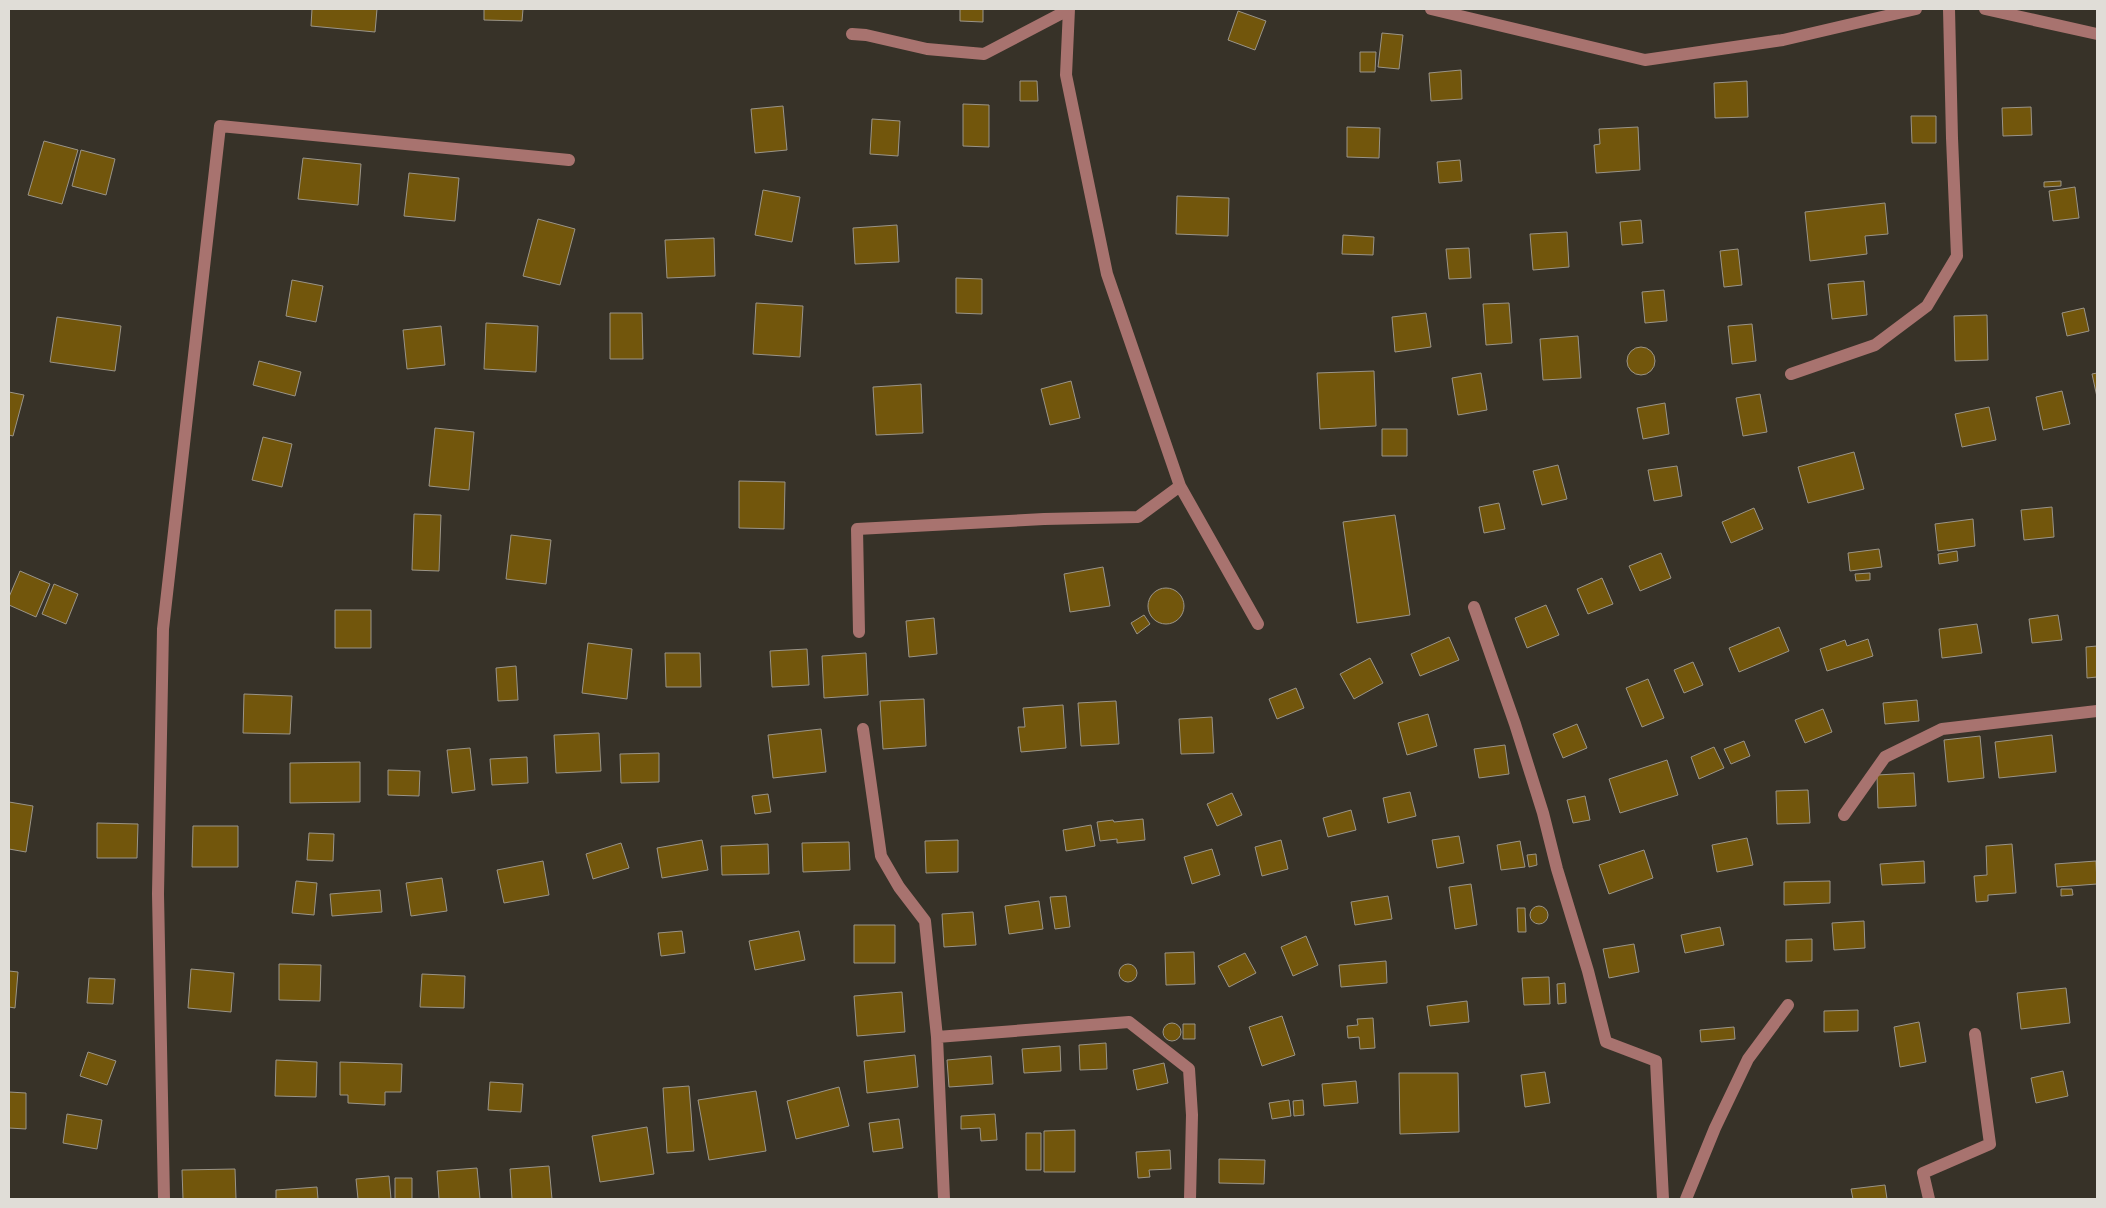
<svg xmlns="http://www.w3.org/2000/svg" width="2106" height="1208" font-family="'Fira Sans',sans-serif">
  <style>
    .building { fill: #72560c; stroke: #9a9488 }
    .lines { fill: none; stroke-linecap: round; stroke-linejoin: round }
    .minor { stroke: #a8736f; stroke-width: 12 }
  </style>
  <rect width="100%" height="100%" fill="#373228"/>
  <path class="building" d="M312 9H377L375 32 311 26Z
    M484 9H523L522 21 484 20Z
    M960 9H983V22L960 21Z
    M1238 11 1266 21 1255 50 1228 40Z
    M1382 33 1403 35 1399 69 1378 67Z
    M1360 52H1376L1375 72H1360Z
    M1461 70 1462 99 1431 101 1429 73Z
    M1020 81H1037L1038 101H1020Z
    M1747 81 1748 117 1715 118 1714 83Z
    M963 104 989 105V147L963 146Z
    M783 106 787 150 755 153 751 109Z
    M2031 107 2032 135 2003 136 2002 108Z
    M1911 116H1936V143H1912Z
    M872 119 900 121 898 156 870 154Z
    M1347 127 1380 128 1379 158 1347 157Z
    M1638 127 1640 170 1596 173 1594 145 1600 144 1599 129Z
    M44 141 78 150 62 204 28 195Z
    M81 150 115 159 106 195 72 186Z
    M303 158 361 164 358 205 298 199Z
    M1460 160 1462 181 1439 183 1437 162Z
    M409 173 459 178 455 221 404 216Z
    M2061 181V186L2044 187V182Z
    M2075 187 2079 218 2053 221 2049 191Z
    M763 190 800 197 792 242 755 235Z
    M1177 196 1229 198 1228 236 1176 234Z
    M1885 203 1888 234 1865 236 1867 254 1810 261 1805 212Z
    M538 219 575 229 560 285 523 276Z
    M1641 220 1643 243 1622 245 1620 222Z
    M897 225 899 262 855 264 853 228Z
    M1567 232 1569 267 1533 270 1530 234Z
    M1343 235 1374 237 1373 255 1342 254Z
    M714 238 715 276 667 278 665 240Z
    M1469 248 1471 278 1449 279 1446 249Z
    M1738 249 1742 285 1724 287 1720 251Z
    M956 278 982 279V314L956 313Z
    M292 280 323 286 316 322 286 316Z
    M1864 281 1867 315 1832 319 1828 284Z
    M1664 290 1667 321 1645 323 1642 292Z
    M756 303 803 306 800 357 753 354Z
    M1509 303 1512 343 1486 345 1483 304Z
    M2084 308 2089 331 2067 336 2062 313Z
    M610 313H642L643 359H610Z
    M1426 313 1431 347 1395 352 1392 317Z
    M1987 315 1988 360 1955 361 1954 316Z
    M57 317 121 326 115 371 50 362Z
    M486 323 538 326 536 372 484 369Z
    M1752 324 1756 361 1732 364 1728 326Z
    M441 326 445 365 407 369 403 330Z
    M1578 336 1581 378 1543 380 1540 339Z
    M1627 361a14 14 0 1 1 28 0a14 14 0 1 1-28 0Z
    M259 361 301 372 295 396 253 385Z
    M1374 371 1376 426 1320 429 1317 373Z
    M1481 373 1487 410 1458 415 1452 378Z
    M2097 373V397L2092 374Z
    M1071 381 1080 418 1050 425 1041 389Z
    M921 384 923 433 876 435 873 387Z
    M2062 391 2070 424 2043 430 2036 397Z
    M9 392 24 395 13 436 9 435Z
    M1760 394 1767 432 1743 436 1736 398Z
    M1665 403 1669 434 1643 439 1637 408Z
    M1989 407 1996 440 1962 447 1955 414Z
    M435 428 474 432 469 490 429 486Z
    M1382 429H1407V456H1382Z
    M263 437 292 444 282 487 252 480Z
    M1854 452 1864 489 1808 503 1798 467Z
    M1558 465 1567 499 1542 505 1533 471Z
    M1677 466 1682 496 1654 501 1648 470Z
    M739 481 785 482 784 529 739 528Z
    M1499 503 1505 529 1484 533 1479 507Z
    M2052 507 2054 537 2024 540 2021 510Z
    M1754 508 1763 529 1731 543 1722 522Z
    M414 514 441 515 439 571 412 570Z
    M1395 515 1410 615 1357 623 1343 522Z
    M1973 519 1975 546 1938 551 1935 524Z
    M511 535 551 540 546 584 506 579Z
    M1879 549 1882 567 1850 571 1848 553Z
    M1957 551 1958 561 1939 564 1938 554Z
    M1661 553 1671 578 1640 591 1629 566Z
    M1103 567 1110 606 1070 612 1064 574Z
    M20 571 50 584 36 617 9 605V597Z
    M1870 573V580L1856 581 1855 574Z
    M1602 578 1613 604 1588 614 1577 589Z
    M54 584 78 594 66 624 42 614Z
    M1148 606a18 18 0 1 1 36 0a18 18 0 1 1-36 0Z
    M1546 605 1559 635 1527 648 1515 618Z
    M335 610H371V648H335Z
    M1144 615 1150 624 1137 634 1131 623Z
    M2058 615 2062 640 2032 643 2029 619Z
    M934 618 937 654 909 657 906 621Z
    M1977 624 1982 653 1942 658 1939 629Z
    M1779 627 1789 651 1739 672 1729 648Z
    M1449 637 1459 660 1420 676 1411 654Z
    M1868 639 1873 656 1827 671 1820 649 1845 640 1847 646Z
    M588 643 632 649 627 699 582 693Z
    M2097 646V677L2087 678 2086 647Z
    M807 649 809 685 772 687 770 651Z
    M665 653H700L701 687H666Z
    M866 653 868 695 824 698 822 656Z
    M1370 658 1383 683 1354 699 1340 674Z
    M1693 662 1703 685 1684 693 1674 670Z
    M516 666 518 700 498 701 496 668Z
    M1648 679 1664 718 1642 727 1626 688Z
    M1296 688 1304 708 1277 719 1269 699Z
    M244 694 292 696 290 734 243 733Z
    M924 699 926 746 883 749 880 701Z
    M1917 700 1919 721 1885 724 1883 703Z
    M1116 701 1119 744 1081 746 1078 703Z
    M1063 705 1066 748 1021 752 1018 727H1025L1023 708Z
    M1823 709 1832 732 1805 743 1795 720Z
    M1428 714 1437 746 1407 755 1398 723Z
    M1212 717 1214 753 1181 754 1179 719Z
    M1577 724 1587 748 1563 758 1553 734Z
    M821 729 826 772 773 778 768 735Z
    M599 733 601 771 556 773 554 735Z
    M2052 735 2056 772 1999 778 1995 742Z
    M1980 736 1984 778 1948 782 1944 740Z
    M1744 741 1750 756 1731 764 1724 749Z
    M1505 745 1509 774 1479 778 1474 749Z
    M1714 747 1724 768 1699 779 1691 757Z
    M470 748 475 790 452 793 447 750Z
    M659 753V782L621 783 620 754Z
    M527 757 528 783 492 785 490 759Z
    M1667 760 1678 795 1620 813 1609 779Z
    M360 762V802L290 803V763Z
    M388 770 420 771 419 796 388 795Z
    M1914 773 1916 806 1878 808 1877 775Z
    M1808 790 1810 823 1777 824 1776 791Z
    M1410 792 1416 816 1388 823 1383 798Z
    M1232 793 1242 815 1217 826 1207 804Z
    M768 794 771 812 755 814 752 796Z
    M1585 796 1590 820 1573 823 1567 800Z
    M9 802 33 806 26 852 9 849Z
    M1351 810 1356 830 1328 837 1323 818Z
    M1143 819 1145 840 1117 843V839L1100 841 1097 822 1113 820 1114 822Z
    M97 823 138 824 137 858H97Z
    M1091 825 1095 846 1066 851 1063 830Z
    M193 826H238V867H192Z
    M309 833 334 834 333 861 307 860Z
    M1459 836 1464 863 1437 868 1432 840Z
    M1747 838 1753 865 1717 872 1712 845Z
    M702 840 708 870 662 878 657 848Z
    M958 840V872L926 873 925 841Z
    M1281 840 1288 869 1262 876 1255 847Z
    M1520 841 1525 867 1501 870 1497 845Z
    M849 842 850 870 803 872 802 843Z
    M621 843 629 868 593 879 586 854Z
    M768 844 769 874 722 875 721 846Z
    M2012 844 2016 893 1988 895V901L1976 902 1974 876 1987 875 1986 846Z
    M1212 849 1220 875 1192 884 1184 857Z
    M1644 850 1653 878 1609 894 1599 865Z
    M1536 854 1537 865 1529 867 1527 855Z
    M543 861 549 895 504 903 497 870Z
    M1924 861 1925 883 1882 885 1880 864Z
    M2096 861 2097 884 2057 887 2055 864Z
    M442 878 447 911 411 916 406 883Z
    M296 881 317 883 314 915 292 913Z
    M1830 881V903L1784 905V882Z
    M1471 884 1477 925 1455 929 1449 887Z
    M2061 889H2072L2073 895 2061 896Z
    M380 890 382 912 332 916 330 894Z
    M1066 896 1070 927 1055 929 1050 897Z
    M1388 896 1392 919 1355 925 1351 902Z
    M1039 901 1043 929 1009 934 1005 906Z
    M1530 915a9 9 0 1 1 18 0a9 9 0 1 1-18 0Z
    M1517 908H1525L1526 932H1518Z
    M973 912 976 945 944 947 942 914Z
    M1864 921 1865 948 1834 950 1832 923Z
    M854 925H895V963H854Z
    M1720 927 1724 945 1685 953 1681 935Z
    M682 931 685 953 661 956 658 933Z
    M799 931 805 960 755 970 749 941Z
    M1306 936 1318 965 1293 976 1281 947Z
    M1812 939V961L1786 962V940Z
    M1634 944 1639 972 1609 978 1603 949Z
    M1194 952 1195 984 1166 985 1165 953Z
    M1245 953 1256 973 1229 987 1218 966Z
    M1386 961 1387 983 1341 987 1339 965Z
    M279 964 321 965 320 1001 279 1000Z
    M1119 973a9 9 0 1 1 18 0a9 9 0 1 1-18 0Z
    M191 969 234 973 231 1012 188 1008Z
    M9 971 18 972 15 1008 9 1007Z
    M422 974 465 976 464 1008 420 1007Z
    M1549 977 1550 1004 1524 1005 1522 978Z
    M89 978 115 979 113 1004 87 1003Z
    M1565 983 1566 1003 1558 1004 1557 984Z
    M2066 988 2070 1023 2021 1029 2017 993Z
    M902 992 905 1032 857 1036 854 996Z
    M1467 1001 1469 1022 1430 1026 1427 1006Z
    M1858 1010V1031L1824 1032V1011Z
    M1282 1016 1295 1055 1262 1066 1249 1027Z
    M1373 1018 1375 1048 1360 1049 1359 1037 1348 1038 1347 1026 1358 1025 1357 1019Z
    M1919 1022 1926 1062 1900 1067 1894 1027Z
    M1163 1032a9 9 0 1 1 18 0a9 9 0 1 1-18 0Z
    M1183 1024H1195V1039H1183Z
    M1734 1027 1735 1039 1701 1042 1700 1030Z
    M1106 1043 1107 1069 1080 1070 1079 1045Z
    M1060 1046 1061 1071 1024 1073 1022 1049Z
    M88 1052 116 1061 107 1085 80 1076Z
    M915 1055 918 1087 867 1093 864 1061Z
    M991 1056 993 1084 949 1087 947 1060Z
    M276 1060 317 1062 316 1097 275 1096Z
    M340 1062 402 1064 401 1092H385V1105L348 1103V1095H340Z
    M1164 1063 1168 1083 1137 1090 1133 1070Z
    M2063 1071 2068 1096 2036 1103 2031 1078Z
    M1545 1072 1550 1103 1525 1107 1521 1075Z
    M1399 1073H1458L1459 1132 1400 1134Z
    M1356 1081 1358 1103 1324 1106 1322 1084Z
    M490 1082 523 1084 521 1112 488 1110Z
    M689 1086 694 1151 667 1153 663 1088Z
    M839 1087 849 1126 796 1139 787 1101Z
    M756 1091 766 1151 709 1160 698 1100Z
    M9 1092 26 1093V1129L9 1128Z
    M1289 1100 1291 1116 1272 1119 1269 1103Z
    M1303 1100 1304 1115 1294 1116 1293 1101Z
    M67 1114 102 1120 97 1149 63 1143Z
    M995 1114 997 1140 981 1141 980 1128 961 1129V1116Z
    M899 1119 903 1148 873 1152 869 1123Z
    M647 1127 654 1174 600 1182 592 1136Z
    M1075 1130V1172H1044V1131Z
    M1026 1133H1041V1170H1026Z
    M1170 1150 1171 1169 1149 1170 1150 1177 1138 1178 1136 1152Z
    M1219 1159 1265 1160 1264 1184 1219 1183Z
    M549 1166 552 1199H512L510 1169Z
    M477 1168 480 1199H439L437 1171Z
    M235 1169 236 1199H183L182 1170Z
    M389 1176 391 1199H358L356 1179Z
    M395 1178H412V1199H395Z
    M1885 1185 1887 1199H1853L1851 1189Z
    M317 1187 318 1199H276V1190Z"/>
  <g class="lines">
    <path class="minor" d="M1069 9 1066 75 1107 274 1180 486 1258 624
      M1431 9 1645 60 1783 40 1916 9
      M1985 9 2097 34
      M852 34 866 35 927 49 984 54 1068 10
      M1791 374 1875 345 1927 306 1957 256 1952 138 1949 9
      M1474 607 1515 724 1543 813 1557 869 1588 971 1606 1042 1656 1061 1663 1199
      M859 632 857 529 1044 519 1138 517 1180 486
      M863 729 881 856 899 887 925 921 937 1037
      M1844 815 1885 757 1942 729 2097 711
      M164 1199 158 894 163 629 220 126 569 160
      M944 1199 937 1037 1129 1022 1189 1069 1192 1115 1190 1199
      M1686 1199 1715 1128 1748 1059 1788 1005
      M1929 1199 1923 1173 1990 1144 1975 1034"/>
  </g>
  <rect width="2106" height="1208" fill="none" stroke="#e0ddd7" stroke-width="20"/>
</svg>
